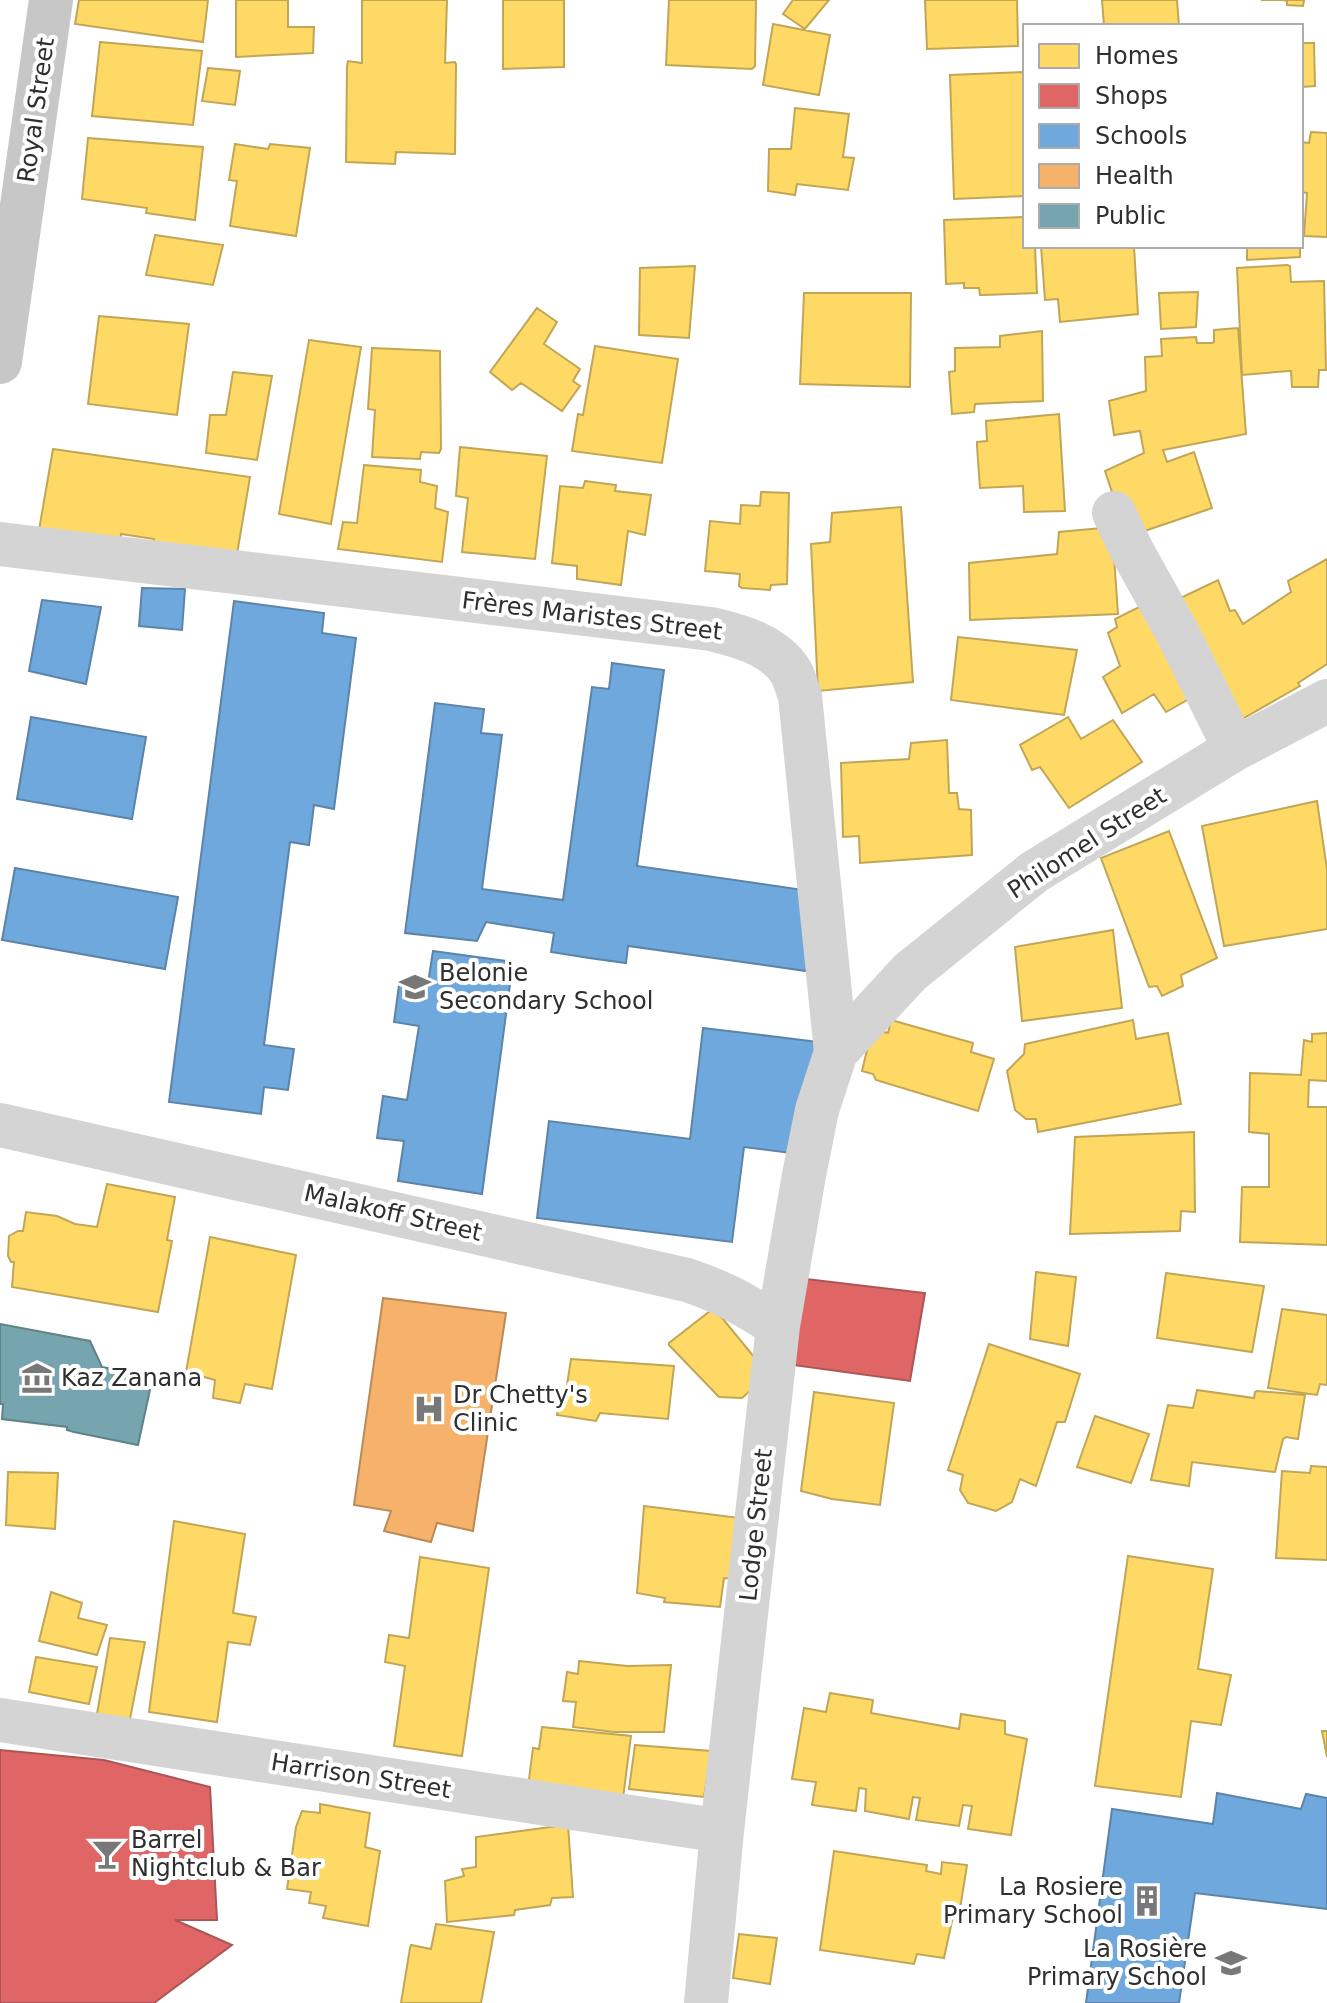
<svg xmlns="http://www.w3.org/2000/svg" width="1327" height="2003" font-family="'DejaVu Sans',sans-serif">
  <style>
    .homes { fill: #ffd966; stroke: #c1a656; stroke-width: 2 }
    .shops { fill: #e06666; stroke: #ab5656; stroke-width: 2 }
    .schools { fill: #6fa8dc; stroke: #5c84a8; stroke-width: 2 }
    .health { fill: #f6b26b; stroke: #ba8b59; stroke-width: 2 }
    .public { fill: #76a5af; stroke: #618289; stroke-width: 2 }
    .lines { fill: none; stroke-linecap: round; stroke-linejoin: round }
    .minor { stroke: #d4d4d4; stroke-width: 44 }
    .major { stroke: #c7c7c7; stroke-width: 44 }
    .labels { text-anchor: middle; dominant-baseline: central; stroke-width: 8; stroke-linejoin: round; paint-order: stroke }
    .street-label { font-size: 24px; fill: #2f2f2f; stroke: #fff }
    .poi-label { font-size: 24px; fill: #2f2f2f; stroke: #fff; text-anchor: start }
  </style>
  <rect width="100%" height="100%" fill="#fff"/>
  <path class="homes" d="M79 0H208L203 42 75 24Z
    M236 0H288V27H314L313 53 236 57Z
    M362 0H447L445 63 455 62 456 64 455 154 396 152 395 164 346 162 347 66 348 61 362 63Z
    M503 0H564V67L503 69Z
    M669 0H756L755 66 752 69 666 65Z
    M793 0H829L805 29 783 14Z
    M925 0H1017L1018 46 927 49Z
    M1102 0H1177L1179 26H1104Z
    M1261 0H1304L1303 6 1287 5V1L1283 0Z
    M773 24 830 35 819 95 763 85Z
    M100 42 202 51 193 125 92 116Z
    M1301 43H1314L1315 86 1301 87Z
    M208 68 240 71 235 105 202 101Z
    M1025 72V196L954 199 950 75Z
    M795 108 849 114 843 157 854 158 848 190 797 184 795 195 768 191 769 149H791Z
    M1311 132 1327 133V237L1304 236 1307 193 1301 192V142L1309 143Z
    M88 138 203 147 195 220 146 213 147 208 82 199Z
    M235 144 268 149 270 144 310 148 296 236 230 226 237 181 229 180Z
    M1025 217V246H1035L1037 293 983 295H980L979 288H964V283L946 284 944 220Z
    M155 235 223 245 213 285 146 275Z
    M1041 246H1134L1138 314 1060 322 1058 299 1045 300Z
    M1247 246H1300V257L1247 260Z
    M1287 265 1290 266 1291 282 1324 281 1326 370H1319L1318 387H1292L1291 371H1289L1242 375 1237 268Z
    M695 266 689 338 639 335 640 268Z
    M1198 292 1196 327 1161 329 1159 293Z
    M804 293H911L910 387 800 384Z
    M537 308 557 322 544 344 580 369 573 381 580 386 562 411 521 383 512 390 490 372Z
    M99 316 189 324 177 415 88 404Z
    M1238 328 1246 434 1163 450 1167 462 1194 452 1212 508 1127 537 1105 471 1144 453 1140 431 1114 435 1109 401 1146 391 1145 357 1162 356 1161 339 1196 337 1197 343H1212L1214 342V330Z
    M1042 331 1043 401 975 404 974 412 952 414 949 372 955 371V348L1000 347V336Z
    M309 340 361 347 331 524 279 514Z
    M595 346 678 359 662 463 572 451 578 414 583 415Z
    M372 348 440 351 441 449 439 453 421 452 420 459 372 457 375 410 368 409Z
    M233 372 272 376 257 460 206 453 210 415H226Z
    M1059 414 1065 511 1024 512 1023 486 980 488 977 446V442L987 441 986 421Z
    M460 447 547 456 535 559 462 552 468 498 456 496Z
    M53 449 250 477 236 560 152 547 154 539 121 534 120 542 39 530Z
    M364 465 421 470 420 482 437 486 435 508 448 512 442 562 338 549 343 522 357 523Z
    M585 481 616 485 615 491 651 495 645 535 628 531 621 585 577 579V566L552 563 560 486 583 488Z
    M761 492 789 493 787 584 771 585 770 590 742 588 739 586 740 574 705 571 710 521 740 524 741 505 760 506Z
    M901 507 913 682 818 691 811 544 830 542 832 513Z
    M1112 527 1118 614 970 620 969 563 1057 554 1059 532Z
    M1327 559V664L1298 683 1300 686 1237 722 1170 603 1218 580 1230 611 1235 610 1243 624 1291 592 1288 581Z
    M1157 598 1203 691 1166 712 1154 694 1122 713 1103 677 1120 666 1108 633 1117 627 1115 619Z
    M958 637 1077 650 1064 715 951 700Z
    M1068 717 1081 739 1113 720 1142 762 1069 808 1040 767 1032 770 1020 745Z
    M947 740 949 793H957L959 809 971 810 972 855 860 863 859 836 843 837 841 763 909 759 911 743Z
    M1317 801 1327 869V929L1224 946 1202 826Z
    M1169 831 1217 958 1181 975 1183 986 1162 996 1157 986 1149 987 1101 858Z
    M1113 930 1122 1008 1022 1021 1015 947Z
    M891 1020 973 1043 971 1052 994 1059 978 1111 876 1080 873 1074 862 1071 872 1029 888 1033Z
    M1133 1020 1136 1039 1168 1033 1181 1104 1038 1132 1036 1119H1026L1015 1110 1007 1071 1024 1054 1025 1044Z
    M1327 1033V1081L1309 1080 1308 1107H1327V1245L1240 1242 1242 1187H1269V1134L1249 1132 1250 1073 1301 1075 1304 1040 1312 1042V1034Z
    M1194 1132 1195 1212 1181 1211 1180 1231 1070 1234 1075 1137Z
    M107 1184 175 1197 167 1240 172 1241 158 1312 12 1287 14 1262H11L8 1256 9 1236 18 1231H23L26 1212 57 1216 75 1224 97 1227Z
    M210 1237 296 1255 272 1389 245 1384 240 1403 213 1398 215 1380 186 1372Z
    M1036 1272 1076 1277 1068 1346 1030 1339Z
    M1166 1273 1264 1286 1252 1352 1157 1338Z
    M714 1308 759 1363 751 1390 742 1398 719 1397 669 1345V1343Z
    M1282 1309 1327 1315V1385L1320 1384 1317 1395 1268 1388Z
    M989 1344 1080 1374 1065 1422H1057L1036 1486 1020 1479 1012 1502 996 1511 968 1503 960 1490 963 1475 948 1470Z
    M571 1359 674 1366 668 1419 600 1413 596 1421 557 1415 560 1397 565 1398Z
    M1197 1390 1254 1398 1255 1392 1257 1391 1305 1395 1298 1439 1286 1437 1283 1439 1275 1472 1192 1462 1189 1486 1151 1480 1168 1405 1193 1408Z
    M814 1392 894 1403 880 1505 832 1499 801 1491Z
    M1095 1416 1149 1434 1131 1483 1077 1467Z
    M1311 1466 1327 1467V1560L1276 1558 1282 1471 1310 1473Z
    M8 1472 58 1473 55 1529 6 1525Z
    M644 1506 740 1518 734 1579 724 1578 720 1607 664 1602 665 1598 637 1593Z
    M174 1521 245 1534 233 1613 256 1617 250 1645 228 1642 217 1722 149 1712Z
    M1128 1556 1213 1569 1198 1669 1231 1675 1221 1725 1191 1721 1181 1797 1095 1786Z
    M420 1557 489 1568 462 1756 394 1746 405 1666 385 1662 389 1635 409 1638Z
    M51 1592 82 1603 78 1618 107 1625 97 1655 39 1641Z
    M110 1638 145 1642 129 1724 96 1720Z
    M36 1657 97 1667 89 1704 29 1692Z
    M579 1661 627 1666 671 1665 664 1732H614L573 1727 576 1702 563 1701 567 1672 578 1674Z
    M830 1693 873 1700 871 1713 959 1729 961 1714 1005 1721V1734L1027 1739 1011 1835 968 1829 972 1806 963 1805 959 1826 916 1820 920 1798 913 1797 909 1819 865 1811 866 1789 859 1788 856 1811 812 1805 816 1782 792 1779 804 1708 826 1712Z
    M542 1727 631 1736 622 1806 527 1795 533 1748 539 1749Z
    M1322 1731H1327V1757Z
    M635 1745 711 1751 704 1797 629 1789Z
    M64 1768 120 1778 117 1789 192 1803 176 1877 102 1863 94 1914V1923H96L84 2003H21L4 1999 3 2003H0V1804L54 1815Z
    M320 1804 370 1813 365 1847 380 1851 368 1926 323 1918 326 1906 309 1903 311 1892 287 1889 296 1827 302 1811 320 1813Z
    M565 1825H568L573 1897 552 1898 550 1905 515 1910 514 1915 447 1922 445 1881 464 1876 462 1869 476 1867V1837Z
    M834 1851 927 1865 926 1871 941 1874 942 1862 967 1865 960 1909H955L954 1912 944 1958 917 1954 914 1964 820 1950Z
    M131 1895 158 1901 145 1947 97 1936 106 1899 129 1905Z
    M436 1924 494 1932 481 2003H401L410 1948 411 1945 431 1949Z
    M739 1934 777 1938 770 1984 733 1978Z"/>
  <path class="shops" d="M806 1279 925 1293 910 1381 793 1365Z
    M0 1750 104 1760 210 1787 217 1920H175L232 1945 154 2003H0Z"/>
  <path class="schools" d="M142 588 185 589 182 630 139 626Z
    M42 600 101 607 86 684 29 671Z
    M234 601 324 613 322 633 356 638 334 809 314 805 309 845 290 842 264 1045 294 1049 288 1090 264 1087 261 1114 169 1102Z
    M612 663 664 670 637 866 817 892 806 971 628 946 626 963 589 958 551 952 554 933 486 922 477 941 405 933 435 703 484 709 481 733 502 735 482 889 563 900 592 687 609 689Z
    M31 717 146 737 132 819 17 799Z
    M15 868 178 897 165 969 2 940Z
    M433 951 513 962 482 1194 398 1181 404 1141 377 1138 383 1096 407 1100 419 1026 394 1022 399 985 427 989Z
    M703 1028 819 1042 806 1155 744 1147 732 1242 537 1218 549 1121 690 1139Z
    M1217 1793 1301 1809 1306 1794 1327 1798V1909L1195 1893 1179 2003H1086L1112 1809 1213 1824Z"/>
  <path class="health" d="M383 1298 506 1313 473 1531 437 1523 431 1542 384 1531 391 1511 354 1505Z"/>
  <path class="public" d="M0 1324 90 1341 102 1367 153 1376 138 1445 74 1432 67 1430V1427L2 1419 3 1404H0Z"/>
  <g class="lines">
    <path class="minor" d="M1114 513 1132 551 1177 632 1235 749
      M0 544 711 629C740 636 774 645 791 672 795 679 797 689 800 696L836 1052 817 1110 804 1175 778 1326 722 1831 706 2003
      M836 1052 910 972 1034 872 1235 749 1327 701
      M0 1125 687 1280C723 1292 746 1305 778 1326
      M0 1720 722 1831"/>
    <path class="major" d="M0 362 51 0"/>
  </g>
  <defs>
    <symbol id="school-bare" viewBox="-9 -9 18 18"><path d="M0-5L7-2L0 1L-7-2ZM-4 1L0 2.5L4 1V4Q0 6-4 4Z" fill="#787878" stroke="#fff" stroke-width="2.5" paint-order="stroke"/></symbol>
    <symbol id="museum-bare" viewBox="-9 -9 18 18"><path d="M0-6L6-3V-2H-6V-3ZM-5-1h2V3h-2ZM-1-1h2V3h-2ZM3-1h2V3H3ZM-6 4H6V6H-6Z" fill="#787878" stroke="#fff" stroke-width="2.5" paint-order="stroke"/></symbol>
    <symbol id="hospital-bare" viewBox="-9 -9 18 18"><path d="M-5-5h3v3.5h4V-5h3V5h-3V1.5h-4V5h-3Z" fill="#787878" stroke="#fff" stroke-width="2.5" paint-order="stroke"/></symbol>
    <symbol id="bar-bare" viewBox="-9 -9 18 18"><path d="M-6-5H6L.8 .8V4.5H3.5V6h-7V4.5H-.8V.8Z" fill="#787878" stroke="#fff" stroke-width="2.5" paint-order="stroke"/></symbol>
    <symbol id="building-bare" viewBox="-9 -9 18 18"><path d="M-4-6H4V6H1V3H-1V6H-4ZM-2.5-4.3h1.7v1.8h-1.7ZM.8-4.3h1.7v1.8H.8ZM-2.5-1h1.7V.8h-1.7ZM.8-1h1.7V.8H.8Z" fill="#787878" stroke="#fff" stroke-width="2.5" paint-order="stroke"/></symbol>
  </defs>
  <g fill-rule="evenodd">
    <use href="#school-bare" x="393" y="965" width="44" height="44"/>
    <use href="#museum-bare" x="15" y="1356" width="44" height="44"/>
    <use href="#hospital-bare" x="407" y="1387" width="44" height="44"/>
    <use href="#bar-bare" x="85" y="1832" width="44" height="44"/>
    <use href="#building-bare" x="1125" y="1879" width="44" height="44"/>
    <use href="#school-bare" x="1209" y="1941" width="44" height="44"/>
  </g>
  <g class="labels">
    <g class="street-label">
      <text transform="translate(36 110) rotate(-82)">Royal Street</text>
      <text transform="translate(592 616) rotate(7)">Frères Maristes Street</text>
      <text transform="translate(1087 843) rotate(-33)">Philomel Street</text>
      <text transform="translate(393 1213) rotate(13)">Malakoff Street</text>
      <text transform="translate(756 1525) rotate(-84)">Lodge Street</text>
      <text transform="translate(361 1776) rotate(9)">Harrison Street</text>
    </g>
    <g class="poi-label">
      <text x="439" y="973">Belonie<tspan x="439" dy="28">Secondary School</tspan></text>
      <text x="61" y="1378">Kaz Zanana</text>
      <text x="453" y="1395">Dr Chetty's<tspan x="453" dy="28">Clinic</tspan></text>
      <text x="131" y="1840">Barrel<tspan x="131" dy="28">Nightclub &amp; Bar</tspan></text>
      <text x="1123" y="1887" text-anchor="end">La Rosiere<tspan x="1123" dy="28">Primary School</tspan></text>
      <text x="1207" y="1949" text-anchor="end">La Rosière<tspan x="1207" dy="28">Primary School</tspan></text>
    </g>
  </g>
  <rect x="1023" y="24" width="280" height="224" fill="#ffffff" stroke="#acacac" stroke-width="2"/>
  <rect x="1039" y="44" width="40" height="24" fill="#ffd966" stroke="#acacac" stroke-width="2"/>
  <text x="1095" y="64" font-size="24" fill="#2f2f2f">Homes</text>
  <rect x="1039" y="84" width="40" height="24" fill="#e06666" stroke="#acacac" stroke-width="2"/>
  <text x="1095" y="104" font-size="24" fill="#2f2f2f">Shops</text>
  <rect x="1039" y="124" width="40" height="24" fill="#6fa8dc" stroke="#acacac" stroke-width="2"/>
  <text x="1095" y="144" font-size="24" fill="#2f2f2f">Schools</text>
  <rect x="1039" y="164" width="40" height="24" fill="#f6b26b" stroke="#acacac" stroke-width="2"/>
  <text x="1095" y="184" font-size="24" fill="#2f2f2f">Health</text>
  <rect x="1039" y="204" width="40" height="24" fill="#76a5af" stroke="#acacac" stroke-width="2"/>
  <text x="1095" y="224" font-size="24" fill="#2f2f2f">Public</text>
</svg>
